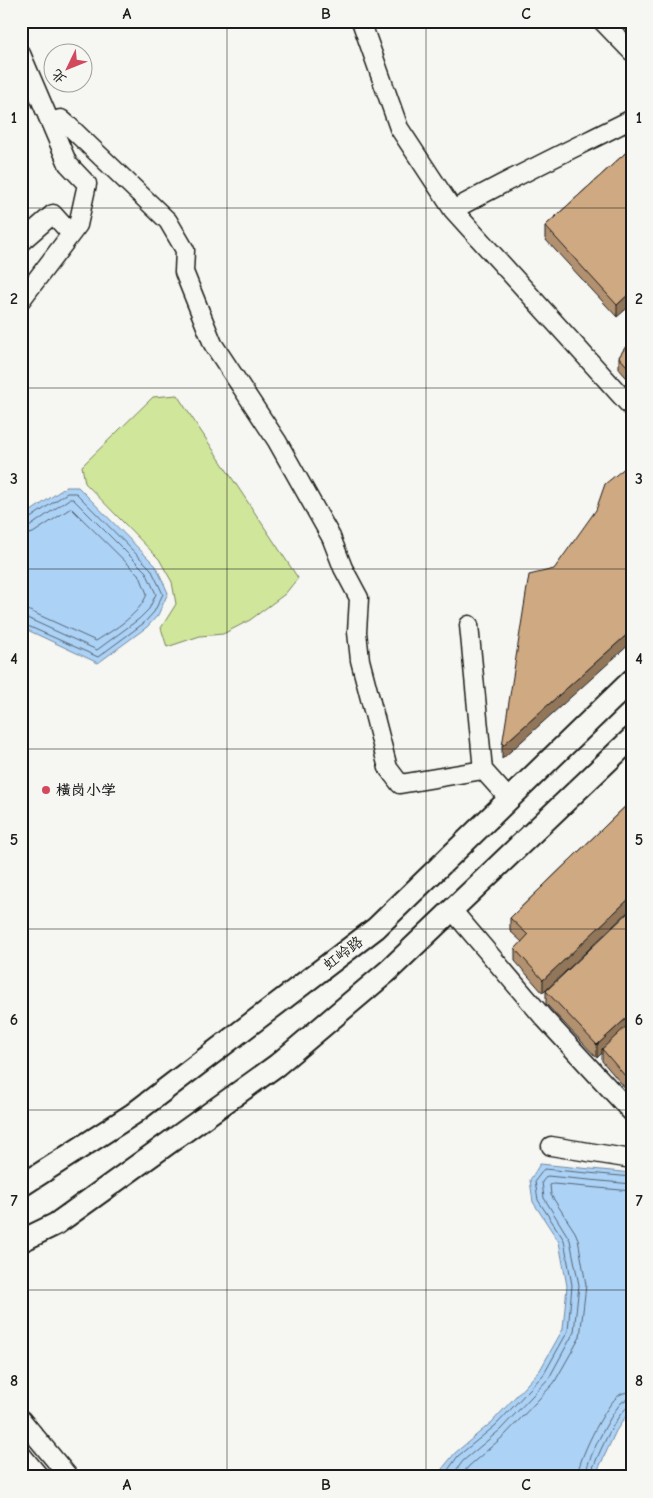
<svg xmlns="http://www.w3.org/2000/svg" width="653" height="1498" font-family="'Comic Neue','LXGW WenKai TC',sans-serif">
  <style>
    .green { fill: #d0e69b; stroke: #76815c }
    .water { fill: #acd2f6; stroke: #72899f }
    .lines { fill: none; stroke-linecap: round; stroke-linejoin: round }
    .shore { stroke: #566573; stroke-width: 1 }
    .minor-casing { stroke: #1c1c1c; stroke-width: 21 }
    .major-casing { stroke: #1c1c1c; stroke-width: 25 }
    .minor { stroke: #f6f6f2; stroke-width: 18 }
    .major { stroke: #f6f6f2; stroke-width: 21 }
    .wall { fill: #b2916f; stroke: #1c1c1c }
    .shaded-wall { fill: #91765a; stroke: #1c1c1c }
    .building { fill: #cfa981; stroke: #1c1c1c }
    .grid { fill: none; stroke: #1c1c1c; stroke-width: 1; stroke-opacity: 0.55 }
    .poi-dot { fill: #d1495b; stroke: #f6f6f2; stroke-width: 2 }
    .labels { text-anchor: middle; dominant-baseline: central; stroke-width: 4; stroke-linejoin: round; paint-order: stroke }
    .poi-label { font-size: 15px; font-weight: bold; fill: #1c1c1c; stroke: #f6f6f2; text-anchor: start }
    .street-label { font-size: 15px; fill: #1c1c1c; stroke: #f6f6f2 }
    .neatline { fill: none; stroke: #1c1c1c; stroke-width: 2 }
    .grid-label { font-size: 16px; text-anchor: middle; font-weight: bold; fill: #1c1c1c }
  </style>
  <rect width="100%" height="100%" fill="#f6f6f2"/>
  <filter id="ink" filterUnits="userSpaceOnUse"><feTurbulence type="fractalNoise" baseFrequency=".02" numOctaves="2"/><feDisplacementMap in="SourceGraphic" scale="10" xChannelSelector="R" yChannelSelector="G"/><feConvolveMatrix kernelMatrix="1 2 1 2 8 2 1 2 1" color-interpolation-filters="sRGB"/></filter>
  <g filter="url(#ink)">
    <path class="green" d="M177 395 298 578 285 594 250 620 223 634 200 636 167 647 161 628 176 604 172 582 159 559 85 483 82 466 153 397Z"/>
    <path class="water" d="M66 487H78L156 566 168 593 158 615 147 627 98 663 21 627V518Z
      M540 1164 632 1173V1407L616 1431 597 1472 596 1477H439L438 1474 455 1453 492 1422 540 1370 563 1329 567 1286 559 1242 533 1202 530 1180Z"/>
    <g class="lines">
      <path class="shore" d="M21 522 26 521 67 493H76L151 569 163 594 154 612 144 623 98 657 21 623
        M21 528 29 527 69 499H73L146 572 156 594 149 609 139 619 97 650 27 618 21 617
        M21 536 33 533 71 508 140 576 147 594C139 615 115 629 96 641L30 611 21 609
        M443 1477 458 1456 496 1425 544 1374 568 1331 572 1285 564 1240 538 1200 535 1181 544 1169 632 1177
        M451 1477 463 1461 500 1430 549 1378 574 1332 579 1285 570 1240 544 1198 542 1182 547 1176 632 1184
        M460 1477 469 1466 505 1435 554 1383 580 1337 586 1285 578 1239 575 1232 551 1195 550 1185 553 1184 632 1191
        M577 1477C578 1460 604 1408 617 1397 621 1393 626 1392 632 1392
        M585 1477C586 1461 610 1415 621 1403 624 1400 627 1399 632 1399
        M591 1477 592 1470C598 1456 618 1407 632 1405"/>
      <defs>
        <path id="minor" d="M361 21 399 128 453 210 632 408
          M602 21 632 52
          M21 54 68 164 87 184 78 225 21 300
          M50 122 61 119 69 126 168 221 185 250 184 272 213 344 277 441 331 537 343 568 359 598 357 632 360 660 388 768 400 784 483 770
          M453 210C511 178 572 149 632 119
          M21 242 53 214 71 234
          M469 625 483 770 509 799
          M452 910 543 1017 632 1113
          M551 1146 632 1159
          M21 1419 69 1477
          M21 1454 40 1477"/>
        <path id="major" d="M21 1186 133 1114 376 928 632 680
          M21 1241 56 1224 277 1065 388 971 632 738"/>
      </defs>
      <use href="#minor" class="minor-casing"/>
      <use href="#major" class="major-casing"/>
      <use href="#minor" class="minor"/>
      <use href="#major" class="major"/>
    </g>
    <path class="wall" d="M632 147 617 317 545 239V226Z
      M632 337V384L619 369V357Z
      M632 800 543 993 515 961V949L522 942 510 931V918Z
      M632 909V1096L602 1061V1053L597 1058 546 1004V991Z"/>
    <path class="shaded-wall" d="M632 291V304L617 317V305Z
      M632 630V642L502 759V746Z
      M632 896V908L543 993V980Z
      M632 1013V1026L602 1049V1053L597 1058V1045Z"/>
    <path class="building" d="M632 147V291L617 305 545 226Z
      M632 337V372L619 357Z
      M632 462V630L502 746 529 575 554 569 596 510 605 484Z
      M632 800V896L543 980 515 949 528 935 510 918Z
      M632 909V1013L597 1045 546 991Z
      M632 1021V1084L602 1049Z"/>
  </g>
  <path class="grid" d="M227 21V1477M426 21V1477M21 208H632M21 388H632M21 569H632M21 749H632M21 929H632M21 1110H632M21 1290H632"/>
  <circle class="poi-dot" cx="46" cy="790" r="5"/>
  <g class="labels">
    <g class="poi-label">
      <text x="56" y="790">横岗小学</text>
    </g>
    <g class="street-label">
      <text transform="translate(343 953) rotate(-37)">虹岭路</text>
    </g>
  </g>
  <rect width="653" height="1498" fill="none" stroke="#f6f6f2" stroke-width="55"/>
  <g transform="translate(68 68) rotate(227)"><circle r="24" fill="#f6f6f2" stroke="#9f9f9c"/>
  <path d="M0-4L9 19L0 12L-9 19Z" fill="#d1495b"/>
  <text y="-8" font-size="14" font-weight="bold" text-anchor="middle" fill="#1c1c1c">北</text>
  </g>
  <rect x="28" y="28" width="598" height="1442" class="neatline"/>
  <g class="grid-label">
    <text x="127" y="19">A</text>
    <text x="326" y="19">B</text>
    <text x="526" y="19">C</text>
    <text x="14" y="123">1</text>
    <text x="639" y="123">1</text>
    <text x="14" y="304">2</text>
    <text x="639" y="304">2</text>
    <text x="14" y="484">3</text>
    <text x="639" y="484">3</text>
    <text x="14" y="664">4</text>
    <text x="639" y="664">4</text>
    <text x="14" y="845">5</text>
    <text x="639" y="845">5</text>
    <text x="14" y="1025">6</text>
    <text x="639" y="1025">6</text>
    <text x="14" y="1206">7</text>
    <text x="639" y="1206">7</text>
    <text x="14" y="1386">8</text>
    <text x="639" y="1386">8</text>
    <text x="127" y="1490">A</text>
    <text x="326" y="1490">B</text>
    <text x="526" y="1490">C</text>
  </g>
</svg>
